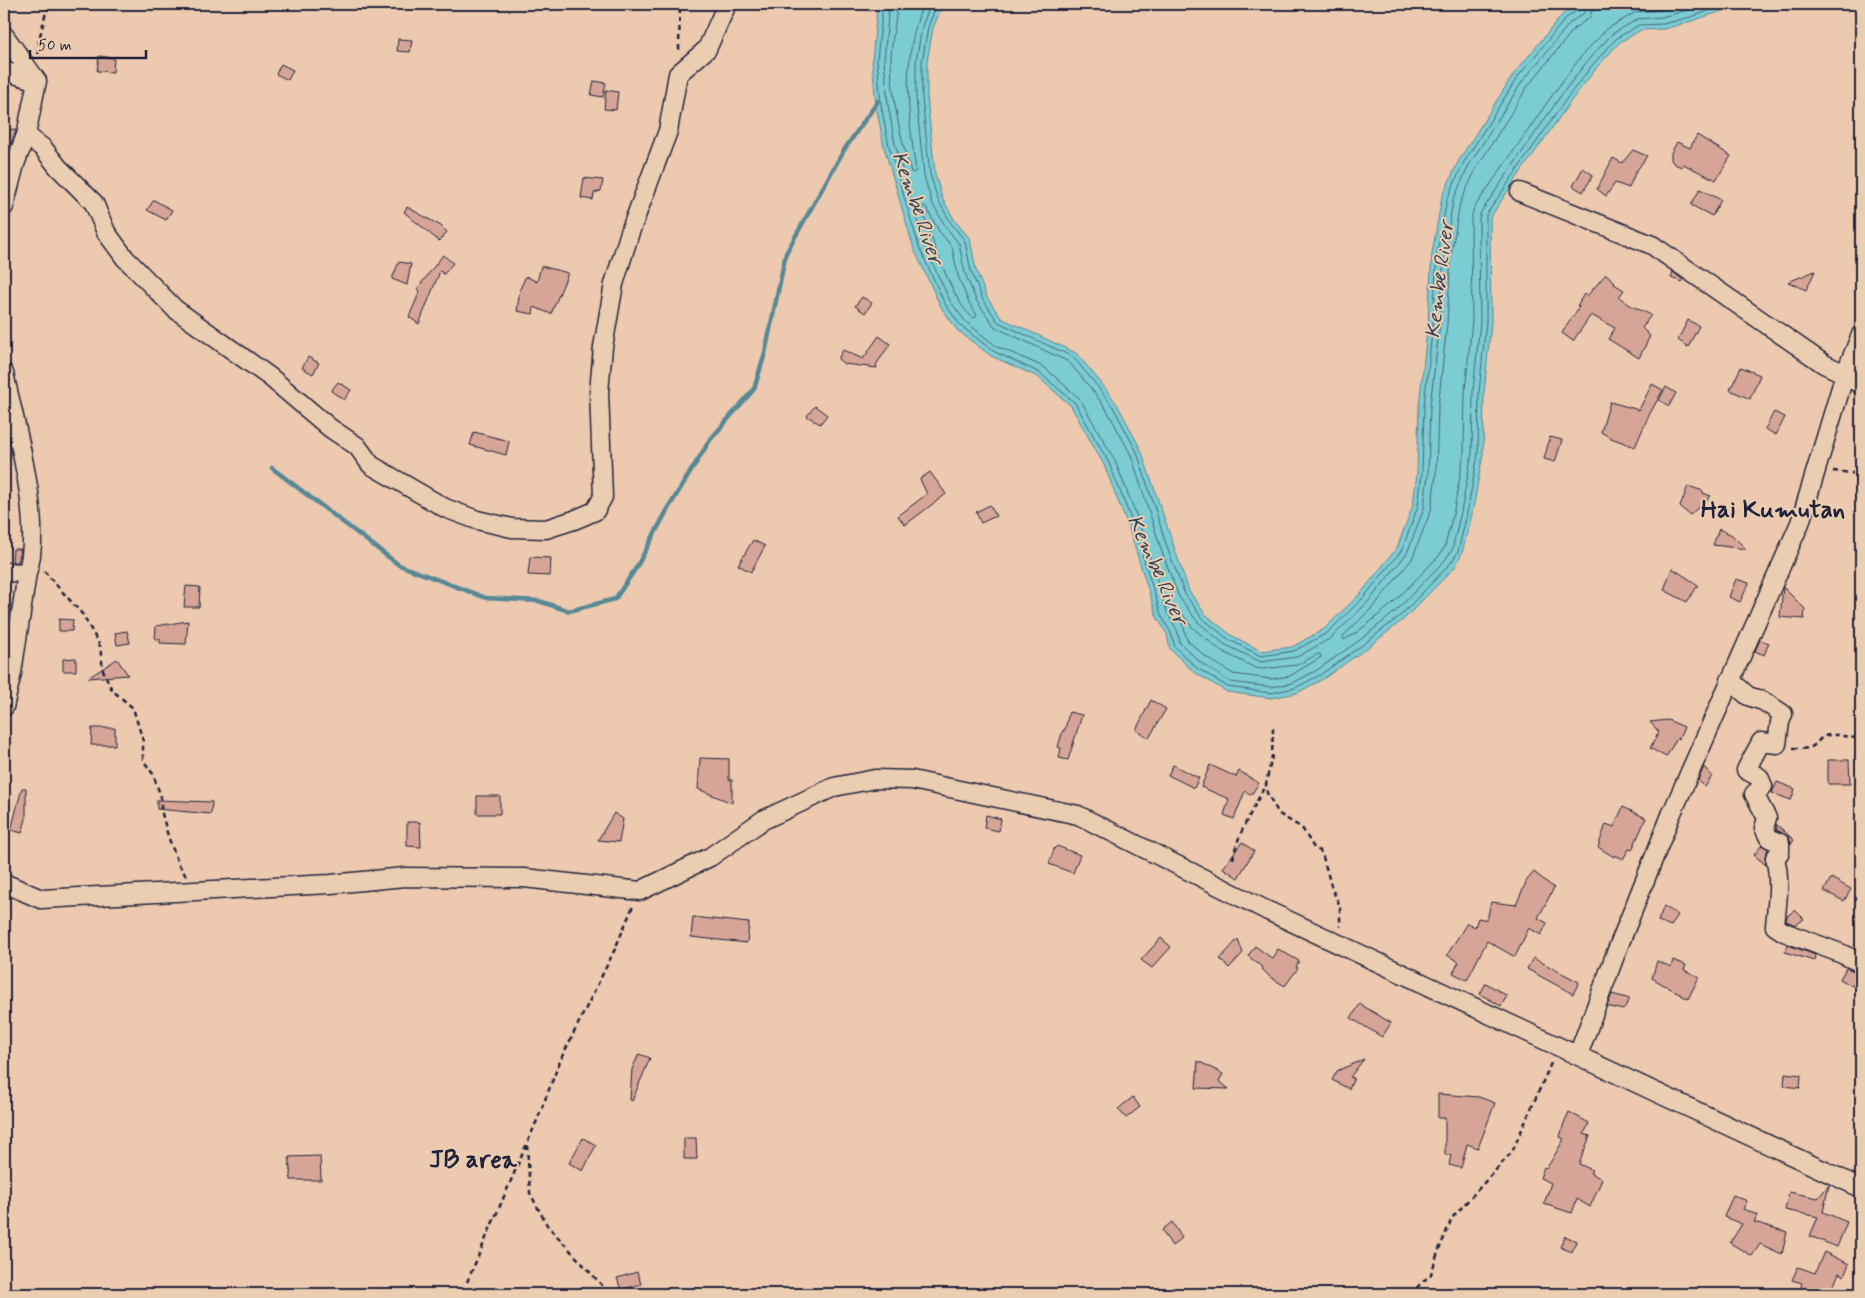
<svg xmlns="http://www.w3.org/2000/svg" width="1865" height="1298" font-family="Mynerve,sans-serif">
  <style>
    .water { fill: #7bccd3; stroke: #578896 }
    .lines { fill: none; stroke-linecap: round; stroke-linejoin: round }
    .shore { stroke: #466678; stroke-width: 1 }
    .stream { stroke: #578896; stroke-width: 4.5 }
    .building { fill: #d6a597; stroke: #22223b }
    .street-casing { stroke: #22223b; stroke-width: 21 }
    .path { stroke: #22223b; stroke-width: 2.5; stroke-dasharray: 5 4; stroke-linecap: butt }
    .street { stroke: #ebceb2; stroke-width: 18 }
    .labels { text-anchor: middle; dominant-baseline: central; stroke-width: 4; stroke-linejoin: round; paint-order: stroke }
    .water-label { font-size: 21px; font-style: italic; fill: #344459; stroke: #ebceb2 }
    .district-label { font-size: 25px; font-weight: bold; fill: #22223b; stroke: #ebceb2 }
  </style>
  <rect width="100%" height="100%" fill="#ecc9af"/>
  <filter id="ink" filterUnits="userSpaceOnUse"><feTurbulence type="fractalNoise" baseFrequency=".02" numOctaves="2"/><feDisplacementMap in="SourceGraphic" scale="10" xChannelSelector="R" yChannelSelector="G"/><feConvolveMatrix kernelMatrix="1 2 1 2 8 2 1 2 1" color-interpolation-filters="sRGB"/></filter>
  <g filter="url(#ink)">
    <path class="water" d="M879 4H943L933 28 927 62V97L935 174 942 198 955 221 970 239 976 270 986 296 1001 318 1076 353 1102 384 1117 404 1141 450 1189 591 1205 614 1231 635 1261 651 1292 647 1324 629 1360 594 1397 548 1413 505 1417 473 1419 406 1428 322 1432 253 1442 197 1459 160 1513 75 1563 14 1579 4H1743L1692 21 1664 29 1641 30 1620 42 1598 66 1571 101 1511 186 1490 218 1491 322 1484 393 1483 454 1472 514 1462 553 1455 567 1403 620 1367 648 1323 679 1297 693 1271 698 1227 692 1194 672 1170 649 1167 634 1157 617 1128 526 1104 465 1071 406 1038 377 991 356 957 330 941 307 914 249 884 147 876 105 872 60 877 9Z"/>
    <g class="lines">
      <path class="shore" d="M883 4 877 60 881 105 889 146 919 247 945 304 961 326 993 351 1040 373 1075 403 1109 463 1133 524 1161 615 1171 633 1175 647 1197 668 1228 687 1271 693 1295 688 1320 675 1364 644 1400 616 1450 564 1458 552 1467 513 1478 454 1479 392 1486 322V215L1567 98 1594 63 1617 38 1639 25 1663 24 1691 17 1728 4
        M889 4 884 60 888 104 895 144 924 245 950 301 966 322 996 346 1044 367 1080 399 1115 461 1139 522 1167 612 1177 630 1180 643 1201 663 1230 682 1271 687 1293 683 1317 670 1360 640 1395 612 1445 560 1452 550 1461 512 1472 453 1473 392 1480 322 1479 218 1481 212 1562 94 1589 59 1612 34 1638 19 1662 17 1709 4
        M897 4C896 23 891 42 891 61 892 99 900 136 911 172L913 173 916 171C908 113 901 60 923 4
        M931 4 922 26 916 62V98L924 176 932 203 946 227 959 244 965 273 976 300 995 327 1069 362 1093 391 1107 410 1131 455 1163 555 1179 597 1197 621 1224 644 1261 662 1297 657 1331 638 1369 601 1407 553 1424 508 1428 475 1430 406 1440 323 1444 255 1453 200 1469 165 1522 82 1570 23 1584 13 1587 4
        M937 4 928 27 922 62V98L930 174 938 200 951 223 965 241 971 271 982 298 998 322 1073 357 1098 387 1113 407 1137 452 1169 553 1185 594 1201 617 1228 639 1261 656 1294 651 1327 633 1364 597 1402 550 1418 506 1422 474 1424 406 1433 323 1437 254 1447 199 1464 162 1517 78 1566 18 1579 9 1581 4
        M1594 4 1590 17 1575 28 1528 86 1476 169 1460 203 1451 255 1447 324 1438 407 1436 475 1431 510 1412 559 1374 606 1343 636 1344 640 1356 633 1390 606 1439 556 1445 546 1454 510 1464 453 1465 391 1472 321 1471 218 1474 208 1556 90 1583 54 1607 29 1636 12 1661 10 1686 4
        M924 206 926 207 939 231 952 247 958 276 969 303 977 315 975 318C956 313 928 230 922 209Z
        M1180 614 1183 615 1193 628 1220 650 1255 668 1263 669 1297 665 1318 654H1320L1321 657 1290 676 1271 679 1233 674 1206 657 1187 640 1184 628 1179 617Z"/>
      <path class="stream" d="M272 468 399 565 486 598 539 601 569 611 615 599 636 568 669 507 710 440 754 389 765 353 786 253 844 150 878 101"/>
    </g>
    <path class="building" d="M398 39 412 40 410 52 397 51Z
      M99 56 114 58 113 72 97 71Z
      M281 64 293 70 288 80 276 74Z
      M594 81 606 83 603 97 591 95Z
      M606 90 618 92 616 110 604 109Z
      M4 128 16 130 11 144 4 142Z
      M1697 135 1731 156 1716 180 1683 164 1682 167 1674 164 1671 160V153L1677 142 1690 148Z
      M1633 150 1647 156 1635 173 1629 188 1615 183 1606 196 1597 189 1613 158 1622 163Z
      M1583 168 1593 175 1583 192 1573 186Z
      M584 178 603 180 601 191 594 193 593 200 581 198Z
      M1700 189 1721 200 1712 216 1691 205Z
      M154 200 172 210 166 220 147 210Z
      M407 207 441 226 447 232 439 241 404 212Z
      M443 255 453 263 444 274 440 271 419 324 409 317 420 291 417 289Z
      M399 262 411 264 407 285 392 279Z
      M541 266 568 273 551 314 534 307 533 314 517 311 520 289 526 276 537 282Z
      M1815 271 1806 290 1788 282Z
      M1673 272 1683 280 1682 282 1671 278Z
      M1606 274 1615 282 1614 284 1624 290 1619 297 1630 305 1651 315 1642 328 1650 336 1639 358 1608 339 1615 328 1591 315 1573 341 1562 333 1579 307 1577 306 1584 294 1587 296Z
      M862 297 872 303 865 313 855 306Z
      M1688 320 1699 326 1688 347 1678 340Z
      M879 336 890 344 876 365 877 368 844 364 838 359 843 350 863 359Z
      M308 357 319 363 313 374 302 368Z
      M1741 367 1760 375 1750 399 1730 390Z
      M338 382 351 390 344 400 331 391Z
      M1652 384 1663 390 1648 417 1635 447 1611 438 1601 432 1610 402 1639 410Z
      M1666 387 1676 393 1669 406 1659 400Z
      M815 406 827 415 820 424 807 416Z
      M1774 412 1785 417 1776 435 1765 429Z
      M474 432 509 441 506 455 470 445Z
      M1550 437 1562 440 1555 462 1544 459Z
      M930 472 946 494 905 525 898 516 927 494 920 479Z
      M1688 486 1703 491V493L1711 496 1690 515 1680 507Z
      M990 505 996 516 981 523 976 512Z
      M1719 529 1732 535 1746 549 1713 545Z
      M753 540 765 546 751 572 738 565Z
      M13 549H21L18 562H12Z
      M530 557 551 558 550 576 528 575Z
      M1672 568 1698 585 1687 602 1664 590Z
      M1736 579 1749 583 1740 602 1729 597Z
      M186 586 200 587 199 607H184Z
      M1783 587 1805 609 1804 619 1780 617Z
      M59 619 73 620 72 631H59Z
      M188 621 186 644 160 643V639H155L156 626Z
      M127 631 130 643 117 645 115 633Z
      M1760 640 1769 643 1764 655 1755 651Z
      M76 658V671H63V659Z
      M117 659 128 675 88 678Z
      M1151 700 1166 709 1149 738 1136 730Z
      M1069 712 1082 715 1068 760 1059 758 1061 748 1058 747 1063 730H1065Z
      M1668 720 1684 727 1679 739 1677 738 1666 757 1650 748 1659 732 1650 722Z
      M92 728H115V745H91Z
      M700 758 729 759V780H732V803L698 789Z
      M1828 760H1849L1850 784H1828Z
      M1173 765 1199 778 1194 788 1168 775Z
      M1210 765 1236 777 1239 771 1259 783 1251 795 1245 791 1234 819 1224 815 1229 799 1201 787Z
      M1704 767 1712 776 1705 787 1698 780Z
      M1777 782 1795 789 1791 800 1772 793Z
      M22 788H26V819L22 833 11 830Z
      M477 796H500V814H477Z
      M157 800 212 802 211 814 157 809Z
      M1623 807 1646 818 1632 850 1629 849 1623 859 1615 855 1614 857 1598 847 1606 824 1614 827Z
      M614 813 623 819 619 842 598 840Z
      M986 815 1001 819 999 831 984 828Z
      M407 822H420L421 847 407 846Z
      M1776 824 1794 840 1791 844 1789 837 1777 830Z
      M1242 842 1254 851 1238 878 1223 868Z
      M1762 845 1768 849 1765 856 1766 865 1754 855Z
      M1057 846 1080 855 1073 873 1049 864 1054 849Z
      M1534 872 1554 888 1538 918 1547 923 1541 935 1529 928 1515 957 1487 941 1467 980 1453 973 1459 962 1447 955 1467 923 1475 927 1478 918 1487 920 1491 902 1516 905 1527 880Z
      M1831 878 1851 889 1844 901 1824 891Z
      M1664 906 1678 915 1671 926 1658 921Z
      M1795 910 1804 919 1796 925 1786 921 1787 916Z
      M693 917 749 923 747 943 691 937Z
      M1161 938 1171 947 1152 968 1141 960Z
      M1238 939 1243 953 1229 968 1220 959Z
      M1788 945 1815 955 1814 961 1785 952Z
      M1255 946 1273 959 1278 949 1299 961 1296 967 1298 968 1285 986 1270 977 1261 968 1262 967 1248 956Z
      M1533 958 1579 982 1573 994 1527 969Z
      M1673 960 1686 965 1684 970 1699 977 1688 999 1652 978 1657 961 1671 967Z
      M1846 968 1860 973 1852 986 1840 979Z
      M1486 983 1507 996 1501 1006 1480 994Z
      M1612 994 1630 999 1623 1010 1607 1006Z
      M1360 1004 1391 1023 1382 1037 1351 1018Z
      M639 1054 650 1058 632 1101 630 1100 632 1069Z
      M1364 1059 1350 1077 1354 1078 1349 1089 1332 1080 1337 1071Z
      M1198 1061 1223 1074 1219 1081 1229 1089 1196 1088Z
      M1785 1073 1801 1075 1800 1088 1784 1086Z
      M1438 1094 1479 1097 1495 1103 1478 1148 1467 1144 1461 1168 1449 1165 1451 1155H1445V1118H1438Z
      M1133 1097 1140 1107 1126 1118 1118 1109Z
      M1569 1112 1589 1123 1584 1134 1590 1136 1579 1164 1592 1170 1590 1173 1602 1179 1590 1207 1577 1199 1572 1213 1544 1204 1551 1183 1540 1178 1544 1167 1547 1168 1564 1139 1560 1137 1564 1123Z
      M583 1138 596 1145 583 1171 569 1163Z
      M684 1138H696L697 1159H684Z
      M320 1156 321 1180H291L289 1157Z
      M1829 1185 1823 1212 1847 1222 1837 1247 1810 1236 1818 1217 1785 1210 1789 1192 1818 1198Z
      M1733 1195 1747 1201 1743 1209 1757 1215 1754 1222 1787 1232 1782 1254 1760 1244 1752 1256 1730 1243 1742 1224 1724 1217Z
      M1172 1222 1182 1238 1172 1246 1162 1230Z
      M1565 1236 1576 1241 1572 1252 1560 1247Z
      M1824 1252 1849 1264 1844 1276 1839 1273 1830 1294H1799L1802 1283 1792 1280 1798 1267 1815 1273Z
      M637 1272 641 1284 621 1290 617 1278Z"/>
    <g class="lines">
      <defs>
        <path id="street" d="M4 35 37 81 26 135 15 164 4 207
          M4 71 37 81
          M26 135 43 148 58 167 94 203 106 232 125 258 175 309 270 377 330 428 357 446 371 465 445 508 477 520 512 528 546 529 574 520 595 511 603 497 599 392 603 347 614 284 630 232 668 131 678 74 707 49 727 4
          M1520 192 1652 245 1824 364 1845 374 1861 385
          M4 373C15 425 44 524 27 573L12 673 4 707
          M4 572 27 573
          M1730 680 1748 696 1763 701 1783 714 1780 722 1777 744 1761 742 1746 770 1759 777 1763 786 1754 794 1767 818 1764 828 1769 838 1780 843V852L1775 858C1781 880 1777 903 1775 926L1784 932 1840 953 1861 963
          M4 883 41 899 331 884 405 877 524 878 640 891 710 857 763 820 834 787 875 779 912 780 1078 815 1266 910 1861 1188
          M1578 1055 1617 950 1671 815 1800 523 1845 374 1861 335"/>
      </defs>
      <use href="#street" class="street-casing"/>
      <path class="path" d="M679 50 680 4
        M38 54 39 40 48 4
        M1833 471 1861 474
        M44 571 83 615 100 646 103 670 112 690 133 708 143 741V760L153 774 161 797V810L168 836 178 863 186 876
        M1273 728 1272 756 1266 784 1267 793 1279 814 1302 828 1314 848 1320 851 1323 857 1332 889 1340 906V927
        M1793 748C1799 748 1808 750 1813 746 1819 742 1820 736 1829 735 1840 733 1851 740 1861 737
        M1233 859C1237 834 1254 809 1265 785
        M527 1145 530 1193 547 1225 610 1294
        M467 1282 538 1118 560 1061 615 949 633 906
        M1410 1294 1431 1274 1438 1252 1452 1218 1512 1152 1552 1061"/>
      <use href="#street" class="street"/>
    </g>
  </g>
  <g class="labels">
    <g class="water-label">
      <text transform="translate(917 208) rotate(71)">Kembe River</text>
      <text transform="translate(1440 280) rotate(-83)">Kembe River</text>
      <text transform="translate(1157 570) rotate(66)">Kembe River</text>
    </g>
    <g class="district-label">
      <text x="1773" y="510">Hai Kumutan</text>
      <text x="473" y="1160">JB area</text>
    </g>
  </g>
  <rect width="1865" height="1298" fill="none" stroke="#ebceb2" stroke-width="20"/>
  <rect x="10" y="10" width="1845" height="1278" fill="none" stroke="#22223b" stroke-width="2" filter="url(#ink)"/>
  <path d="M30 50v8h116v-8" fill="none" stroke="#22223b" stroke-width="2.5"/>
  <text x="38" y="50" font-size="15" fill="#22223b" stroke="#ebceb2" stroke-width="4" paint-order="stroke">50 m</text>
</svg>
